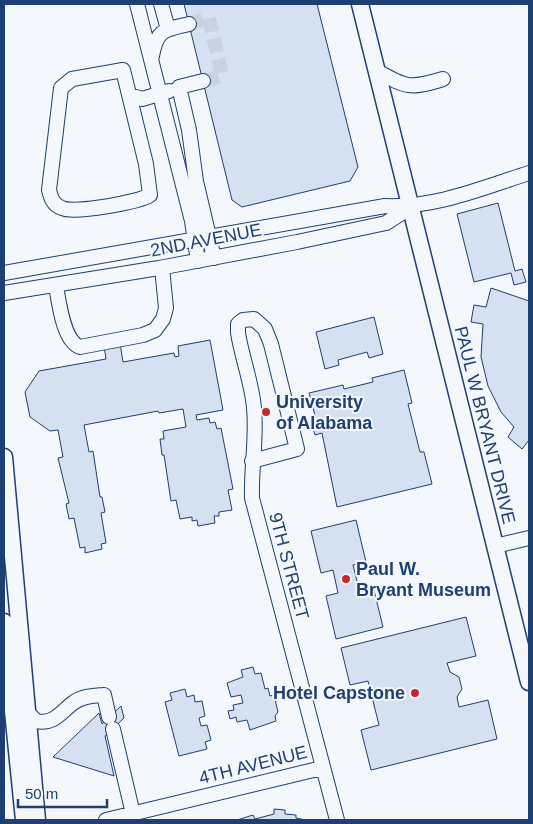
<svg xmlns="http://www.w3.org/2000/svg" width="533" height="824" font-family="Helvetica,sans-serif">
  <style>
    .building { fill: #d5e0f0; stroke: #1d3f73 }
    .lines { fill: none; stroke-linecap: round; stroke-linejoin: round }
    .minor-tunnel { stroke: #c9d2e0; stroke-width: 14; stroke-dasharray: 14 7; stroke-linecap: butt }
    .minor-casing { stroke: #1d3f73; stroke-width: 16 }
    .major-casing { stroke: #1d3f73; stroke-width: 19 }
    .minor { stroke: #f4f7fb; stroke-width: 14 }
    .major { stroke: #f4f7fb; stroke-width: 16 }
    .poi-dot { fill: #c62828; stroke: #f4f7fb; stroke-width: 2 }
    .labels { text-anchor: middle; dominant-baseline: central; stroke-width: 4; stroke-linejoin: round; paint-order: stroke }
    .street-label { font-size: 18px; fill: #1d3f73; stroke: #f4f7fb }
    .poi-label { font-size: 18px; font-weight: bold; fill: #1d3f73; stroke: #f4f7fb; text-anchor: start }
  </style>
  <rect width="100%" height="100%" fill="#f4f7fb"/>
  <path class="building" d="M184 4H317L358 167 350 181 242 207 232 200Z
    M498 203 515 271 522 269 526 282 514 285 511 273 474 282 457 214Z
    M491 288 529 301V440L522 449 508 437 514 427 501 412 488 386 481 357 483 324 471 322 474 305 486 307Z
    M374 317 383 354 369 358 367 352 338 360 339 365 325 369 316 332Z
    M210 340 223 410 196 415 197 420 209 418 210 423 215 422 217 429 221 428 233 489 228 490 232 510 219 512V516H214L215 523 198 526 197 520 192 521V517L180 519 176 500 171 501 164 455H162L160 439H164L163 431 186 427 183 409 159 413 158 411 84 425 89 452 93 451 100 497H102L105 512 101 513 106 543 101 544 102 549 85 553V547L80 548 74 518 69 519 66 504 69 503 58 458 63 457 58 430 50 431 30 417 25 392 39 371 106 359 104 346 120 343 123 362 174 353 175 357 179 356 178 346Z
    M404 370 412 403 408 404 420 452H424L432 484 337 507 322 433 315 435 313 428 318 426 309 393 343 385 344 389 373 382 372 378Z
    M356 520 366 562 353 565 359 589 373 586 383 627 336 639 326 596 338 593 333 570 321 573 311 531Z
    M466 617 476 656 447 663 450 672 459 677 462 689 457 697 459 707 488 700 497 739 371 770 361 730 379 725 368 681 350 685 341 648Z
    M253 667 255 674 261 673 265 689 268 688 270 696 274 695 278 712 275 716 276 721 250 730 247 720 237 722 236 717 230 719 228 711 234 710 233 705 243 703 241 695 231 697 227 683 243 677 241 670Z
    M185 689 187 697 194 695 195 702 202 701 205 716 199 718 201 726 207 725 211 740 205 742 207 749 179 756 165 702 172 700 170 693Z
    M121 706 124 718 105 736 114 776 53 757 99 713 102 724Z
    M274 809 285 810V814L296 815V818L306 820H237L253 815 255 819 274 814Z"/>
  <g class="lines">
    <path class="minor-tunnel" d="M189 24 209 18 222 76 203 81"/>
    <defs>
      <path id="minor" d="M137 4 192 221 198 261
        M161 4 168 29
        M152 56C157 29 164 30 189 24
        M123 70 146 164 150 195C140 202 74 214 62 208 53 205 51 198 49 190L61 88 72 79Z
        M377 71C407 88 410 89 443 79
        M203 81 179 87 189 130 196 181 214 258
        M136 97 142 99 169 91
        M4 273 385 206C435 208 482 188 529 173
        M56 286C59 302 63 341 80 347L143 335 155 330 163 319 166 308 162 268
        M4 293 159 268 297 242 386 223 411 207
        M252 461 297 449 271 344 265 329 254 319 243 320 238 324V333C242 358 252 383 254 408 257 438 251 468 252 498L337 820
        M495 546 529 538
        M27 712 36 721C54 725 61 712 73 703 82 696 93 696 104 695L109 717
        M113 729 133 814
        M106 820 322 768"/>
      <path id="major" d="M360 4 529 682
        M4 457 37 820
        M4 622 24 820"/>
    </defs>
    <use href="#minor" class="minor-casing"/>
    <use href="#major" class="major-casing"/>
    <use href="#minor" class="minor"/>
    <use href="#major" class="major"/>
  </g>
  <g class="poi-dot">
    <circle cx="266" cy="412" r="5"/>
    <circle cx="346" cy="579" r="5"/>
    <circle cx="415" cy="693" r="5"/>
  </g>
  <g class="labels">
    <g class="street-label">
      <text transform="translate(206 240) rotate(-11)">2ND AVENUE</text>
      <text transform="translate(485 425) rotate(76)">PAUL W BRYANT DRIVE</text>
      <text transform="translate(289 566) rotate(75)">9TH STREET</text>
      <text transform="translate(253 765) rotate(-14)">4TH AVENUE</text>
    </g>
    <g class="poi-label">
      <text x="276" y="402">University<tspan x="276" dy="21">of Alabama</tspan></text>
      <text x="356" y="569">Paul W.<tspan x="356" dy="21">Bryant Museum</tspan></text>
      <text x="405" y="693" text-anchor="end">Hotel Capstone</text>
    </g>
  </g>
  <rect width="533" height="824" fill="none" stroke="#1d3f73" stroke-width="10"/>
  <path d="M18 799v8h89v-8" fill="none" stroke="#1d3f73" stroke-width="2.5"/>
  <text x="25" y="799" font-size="15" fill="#1d3f73" stroke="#f4f7fb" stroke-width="4" paint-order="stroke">50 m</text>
</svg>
